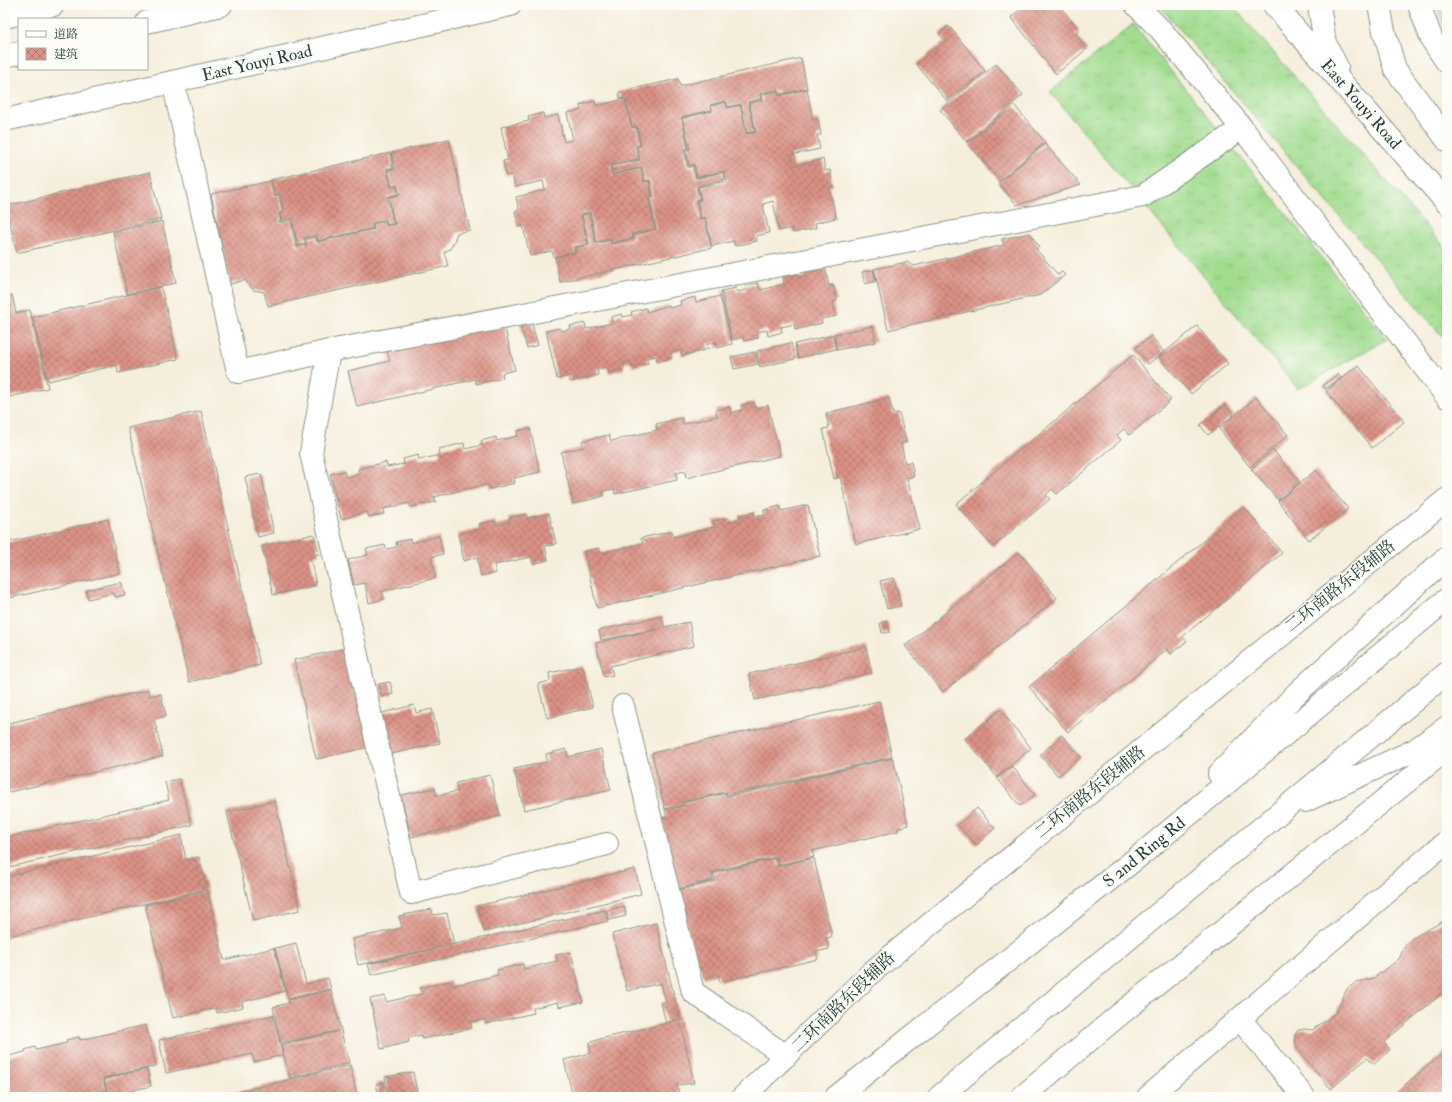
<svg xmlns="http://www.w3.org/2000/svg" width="1452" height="1102" font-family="'IM FELL Double Pica','Noto Serif SC',serif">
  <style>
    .grass { fill: url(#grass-tufts); stroke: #608c62 }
    .building { fill: url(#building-cross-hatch) }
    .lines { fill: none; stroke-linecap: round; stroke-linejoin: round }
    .minor-casing { stroke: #8a9688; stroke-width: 24 }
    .major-casing { stroke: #8a9688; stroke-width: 24 }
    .highway-casing { stroke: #8a9688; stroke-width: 24 }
    .minor { stroke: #fff; stroke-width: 22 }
    .major { stroke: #fff; stroke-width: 22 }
    .highway { stroke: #fff; stroke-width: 22 }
    .labels { text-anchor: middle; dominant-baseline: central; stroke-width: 3; stroke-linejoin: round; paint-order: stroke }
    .street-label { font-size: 17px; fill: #1f3d34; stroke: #fdfcf7 }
  </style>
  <defs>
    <pattern id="grass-tufts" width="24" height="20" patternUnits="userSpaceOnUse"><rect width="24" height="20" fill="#a1dc8f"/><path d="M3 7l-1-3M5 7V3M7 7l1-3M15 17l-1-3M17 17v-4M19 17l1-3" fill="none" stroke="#8abe7c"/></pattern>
    <pattern id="building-cross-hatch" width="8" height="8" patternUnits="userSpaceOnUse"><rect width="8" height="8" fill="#dc9286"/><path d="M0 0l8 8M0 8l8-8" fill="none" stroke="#b2786e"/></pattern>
  </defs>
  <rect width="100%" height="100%" fill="#fdfcf7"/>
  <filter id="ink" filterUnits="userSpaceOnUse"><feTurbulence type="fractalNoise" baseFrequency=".025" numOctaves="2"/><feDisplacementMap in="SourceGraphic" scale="8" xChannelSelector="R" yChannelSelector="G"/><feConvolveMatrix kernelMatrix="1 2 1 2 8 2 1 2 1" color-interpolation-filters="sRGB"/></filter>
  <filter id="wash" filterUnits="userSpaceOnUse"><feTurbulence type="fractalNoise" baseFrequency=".012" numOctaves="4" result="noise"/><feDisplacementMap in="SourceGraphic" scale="16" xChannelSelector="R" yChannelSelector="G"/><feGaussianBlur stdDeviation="0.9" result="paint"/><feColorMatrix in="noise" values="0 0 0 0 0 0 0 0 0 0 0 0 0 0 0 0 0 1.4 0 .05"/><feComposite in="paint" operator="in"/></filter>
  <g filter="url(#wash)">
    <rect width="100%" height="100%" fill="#f6eedc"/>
    <path class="grass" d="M1159 5H1232L1447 250V342Z
      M1436 5H1447V34Z
      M1133 24 1387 339 1298 389 1050 92Z"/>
    <g id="blocks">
      <path class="building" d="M1026 5H1059L1080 31 1075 34 1087 49 1056 74 1011 17Z
        M949 26 985 71 947 101 916 64 945 41 939 34Z
        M801 58 807 88 779 95 778 89 760 94 761 99 748 102 755 131 747 133 741 104 728 107 726 101 710 105 712 110 682 117 688 149H684L688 167 693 166 696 178 723 172 725 179 697 186 700 199 696 200 700 219 705 218 711 248 560 282 555 257 576 252 575 248 589 245 582 215 589 213 596 243 610 240 611 244 634 239 633 235 656 229 649 198 653 197 650 180 645 181 642 167 613 174 611 166 640 160 637 147 641 146 637 126 632 127 625 98 620 99 619 92 678 79 680 86Z
        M996 64 1023 95 967 142 940 110Z
        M807 89 813 120 818 119 821 135H817L820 149 791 155 794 166 823 159 825 171 830 170 833 186 829 187 836 218 815 223 816 228 793 233 792 228 779 231 773 201 763 204 769 233 756 236 757 241 735 246 734 241 712 246 705 217 701 218 697 201 701 200 698 187 727 181 724 171 697 177 694 164 689 165 686 150 690 149 682 118 712 111 711 106 725 102 727 108 740 105 746 134 756 132 749 103 763 100 761 94 777 91 779 96Z
        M625 99 632 128 636 127 640 145 636 146 639 159 610 165 612 175 641 168 644 182 649 181 652 196 648 197 655 229 632 234 633 238 612 243 611 239 596 242 590 212 581 214 588 244 574 247 575 252 554 257 552 251 530 256 523 226 518 227 515 211 519 210 516 197 545 190 543 181 515 187 512 174 506 176 503 161 508 160 501 127 529 121 528 117 543 113 544 118 558 115 564 142 573 140 567 113 581 110 580 105 595 101 596 106Z
        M1014 105 1045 142 999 181 968 143Z
        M449 139 470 230 457 233 454 242 450 249 444 252 448 266 268 306 264 292 253 290 245 280 230 284 211 194 271 181 274 196 279 195 283 212 279 213 281 221 279 222 282 223 291 220 297 247 306 244V246V239L316 237 317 242 374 229 373 224 385 221 387 226 396 223H394L389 197 400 195 397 185 392 186 388 170 395 169 391 153Z
        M1045 144 1081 185 1017 205 998 183Z
        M390 153 393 168 387 169 391 187 397 186 398 194 387 197 394 224 387 225 386 219 372 223 373 228 318 241 317 235 304 238 306 244 298 246 292 218 282 221 280 213 284 212 280 194 275 195 271 180Z
        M150 172 161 219 17 253 6 206Z
        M162 221 176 283 127 294 113 232Z
        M1030 233 1039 247 1036 249 1058 275 1062 272 1065 275 1040 295 888 330 874 269 907 262 914 266 1004 245 1002 239Z
        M825 267 829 286 833 285 837 301 833 302 836 316 821 319 822 323 795 330 794 324 781 327 782 332 768 336 767 330 757 332 758 338 744 341 743 337 732 340 721 291 736 288 737 292 746 290 745 286 758 283 760 290 784 284 783 277 797 274 798 278 807 276 806 271Z
        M873 270 876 281 865 284 862 272Z
        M161 287 178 359 118 373 117 365 48 381 33 317Z
        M12 295 16 313 30 310 48 388 5 398V296Z
        M720 296 732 344 717 348 716 342 707 344 708 349 682 356 681 350 671 352 672 358 657 362 656 356 646 358 648 363 632 367 631 362 623 363 624 369 609 373 607 367 597 369 598 375 570 382 569 376 557 379 546 331 560 328 561 331 571 329 570 326 585 323 586 329 612 323 611 317 622 314 623 317 632 315 631 312 646 308 647 312 669 305 670 308 681 305 680 301 695 297 696 302Z
        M530 318 538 345 527 348 519 321Z
        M503 320 515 370 502 373 503 378 476 384 475 379 357 407 348 371 390 361 386 347Z
        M873 326 876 342 837 350 834 334Z
        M1197 326 1228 364 1191 394 1159 357Z
        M833 335 836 349 798 358 795 344Z
        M1151 336 1164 352 1148 364 1135 348Z
        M791 343 795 359 760 367 757 351Z
        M755 352 758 364 734 369 731 357Z
        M1133 355 1171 400 1129 435 1124 429 1117 435 1121 440 1057 494 1052 489 1046 495 1050 499 993 547 956 504Z
        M1358 365 1404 422 1372 448 1326 391Z
        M1338 374 1341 378 1325 389 1323 385Z
        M1256 397 1288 435 1250 467 1219 429Z
        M889 398 893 414 899 413 906 442 901 443 905 463 911 462 914 476 907 478 920 529 856 544 840 477 834 479 823 429 829 428 826 413Z
        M754 402 756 408 768 405 780 456 686 478 685 471 676 473 677 480 615 494 614 489 603 491 604 496 573 504 561 452 584 447 582 441 609 435 611 441 657 430 656 424 682 418 683 424 717 416 716 410 730 407 731 413 742 410 741 405Z
        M1225 405 1234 415 1208 435 1200 425Z
        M201 411 260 665 189 682 128 428Z
        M530 428 540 472 514 478 515 483 490 489 488 484 434 497 436 502 410 507V503L383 509 384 514 369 517 367 512 341 519 330 474 344 471 346 477 360 474 358 469 386 462 387 467 404 464 403 459 418 455 419 460 440 455 439 449 464 443 465 449 482 445 481 441 496 437 497 441 518 436 517 431Z
        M1273 450 1300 482 1278 500 1251 469Z
        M1316 470 1348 509 1309 540 1278 501Z
        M261 474 274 533 258 537 245 477Z
        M808 505 820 556 597 608 584 551 599 548 601 553 643 543 641 538 672 531 674 537 715 527 713 521 729 518 730 522 740 519 739 515 754 512 755 517 765 515 764 510 780 506 781 511Z
        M1244 507 1282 553 1182 637 1187 641 1171 654 1167 649 1068 732 1029 687Z
        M549 513 556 544 545 546 548 560 533 564 531 557 494 565 496 573 481 576 477 557 464 561 458 534 480 529 479 524 495 521 496 525 510 522 509 518 526 514 528 518Z
        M108 519 120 573 5 599V543Z
        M314 534 319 554 310 557 316 585 273 595 262 546Z
        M439 536 443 554 431 557 436 578 382 591 384 599 369 603 365 583 354 585 348 560 368 555 366 549 385 545 386 549 397 547 396 542 410 539 411 543Z
        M1019 552 1057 598 943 692 905 646Z
        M894 578 901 606 887 609 880 581Z
        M121 582 125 595 115 597 114 593 88 599 86 590Z
        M662 616 664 627 689 622 694 646 610 666 613 675 604 677 596 643 658 629 601 640 599 630Z
        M887 621 890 632 882 633 880 623Z
        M351 647 374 746 316 759 294 660Z
        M866 647 872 673 755 700 749 674Z
        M583 666 593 707 547 718 538 684 550 681 549 673Z
        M390 682 393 694 382 697 379 684Z
        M148 690 150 696 161 694 166 716 154 719 163 756 5 793V724Z
        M879 701 892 757 727 795 726 792 682 802 683 805 665 809 652 753Z
        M414 705 416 713 432 709 440 743 391 754 382 713Z
        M1000 710 1031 748 997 777 965 739Z
        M1062 735 1081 757 1058 776 1040 755Z
        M566 749 568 757 601 749 611 790 524 810 514 769 547 762 546 754Z
        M893 758 908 825 898 828V831L812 851 814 857 779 865 777 857 711 872 713 880 678 889 662 818 667 817 665 810 684 806 683 803 725 793 726 797Z
        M1012 766 1035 795 1020 806 997 778Z
        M490 775 500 816 411 837 401 795 435 788 437 796 458 791 456 783Z
        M179 779 192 825 5 868V838L169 800 165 782Z
        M275 801 300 910 253 921 227 812Z
        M977 808 995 828 976 845 958 825Z
        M181 835 186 860 199 857 207 889 5 937V877Z
        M776 858 778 866 814 858 832 937 826 938 829 949 816 952 818 959 720 982 718 974 704 978 701 967 697 968 678 890 715 881 713 873Z
        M635 869 641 894 484 932 477 906Z
        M207 890 224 960 274 948 285 991 242 1002 243 1007 217 1013 215 1008 173 1018 145 905Z
        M624 906 626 916 609 920 607 910Z
        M432 909 433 915 447 913 454 944 358 965 352 939 402 928 399 916Z
        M605 910 608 921 371 975 368 964Z
        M1447 919V989L1384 1042 1390 1050 1374 1064 1367 1058 1331 1089 1296 1047 1295 1035 1298 1030 1305 1029 1312 1030 1336 1013 1347 989 1357 982 1374 978 1399 959 1405 946 1411 939Z
        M656 923 680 1019 666 1023 661 1003 666 1002 661 983 627 991 612 934Z
        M296 943 306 984 328 978 331 989 288 999 275 948Z
        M571 952 583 1002 559 1007 558 1002 533 1008 534 1013 485 1024V1019L470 1022 472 1028 422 1039 421 1035 408 1038 409 1042 381 1049 370 999 385 996 386 1002 422 994 420 988 450 981 451 986 498 975 497 970 523 964 524 969 557 961 556 955Z
        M331 990 349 1063 290 1078 281 1045 338 1031 281 1043 273 1007 289 1003 288 1000Z
        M273 1015 283 1055 254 1062 252 1054 166 1073 159 1040Z
        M680 1020 694 1083 677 1085 679 1094 667 1097H573L564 1060 591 1053 589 1043 600 1039Z
        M146 1025 156 1066 103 1078 106 1090 74 1097H5V1057L25 1052V1050L35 1047 36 1050 67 1043 66 1040 79 1037 80 1040Z
        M1447 1050V1097H1390Z
        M350 1065 357 1097H225V1095Z
        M147 1069 151 1086 108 1096 104 1079Z
        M413 1072 418 1097H389L385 1077Z
        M384 1082 387 1097H379L376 1084Z"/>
    </g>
  </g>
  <g filter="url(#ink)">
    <use href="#blocks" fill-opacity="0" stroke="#8a9688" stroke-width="1"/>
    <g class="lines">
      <defs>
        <path id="minor" d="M1419 5 1432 40 1447 62
          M5 17 53 5
          M173 82 238 372 329 351 1143 196 1242 128
          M329 351 311 453 411 893 607 844
          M623 706 693 992 786 1056
          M1240 1019 1304 1097"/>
        <path id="major" d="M1136 5 1161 30 1242 128 1447 397
          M1274 5 1447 203
          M1319 5 1325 43 1337 67
          M1379 5 1384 31 1395 69 1447 140
          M147 22 221 5
          M5 56 19 53
          M5 120 510 5
          M743 1097 873 971 1447 499
          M1148 1097 1447 841"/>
        <path id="highway" d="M1219 774 1298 692 1447 557
          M1305 801 1415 750 1447 727
          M836 1097 1143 853 1447 599
          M939 1097 1447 673
          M1022 1097 1113 1020 1447 749"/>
      </defs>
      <use href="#minor" class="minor-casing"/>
      <use href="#major" class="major-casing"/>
      <use href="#highway" class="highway-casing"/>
      <use href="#minor" class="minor"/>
      <use href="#major" class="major"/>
      <use href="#highway" class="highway"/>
    </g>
  </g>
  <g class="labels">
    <g class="street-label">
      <text transform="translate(257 63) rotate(-13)">East Youyi Road</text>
      <text transform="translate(1361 104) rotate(49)">East Youyi Road</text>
      <text transform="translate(1340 586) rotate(-39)">二环南路东段辅路</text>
      <text transform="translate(1090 792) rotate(-39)">二环南路东段辅路</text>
      <text transform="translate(1144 852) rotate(-39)">S 2nd Ring Rd</text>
      <text transform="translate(843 1002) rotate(-44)">二环南路东段辅路</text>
    </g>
  </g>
  <rect width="1452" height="1102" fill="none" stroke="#fdfcf7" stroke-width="20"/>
  <rect x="18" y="18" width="130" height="52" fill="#fdfcf7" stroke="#a4b0a9"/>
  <rect x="26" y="31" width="20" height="6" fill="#ffffff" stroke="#a4b0a9"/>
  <text x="54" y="38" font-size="12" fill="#1f3d34">道路</text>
  <rect x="26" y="48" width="20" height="12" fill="url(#building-cross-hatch)" stroke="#a4b0a9"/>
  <text x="54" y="58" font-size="12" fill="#1f3d34">建筑</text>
</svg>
